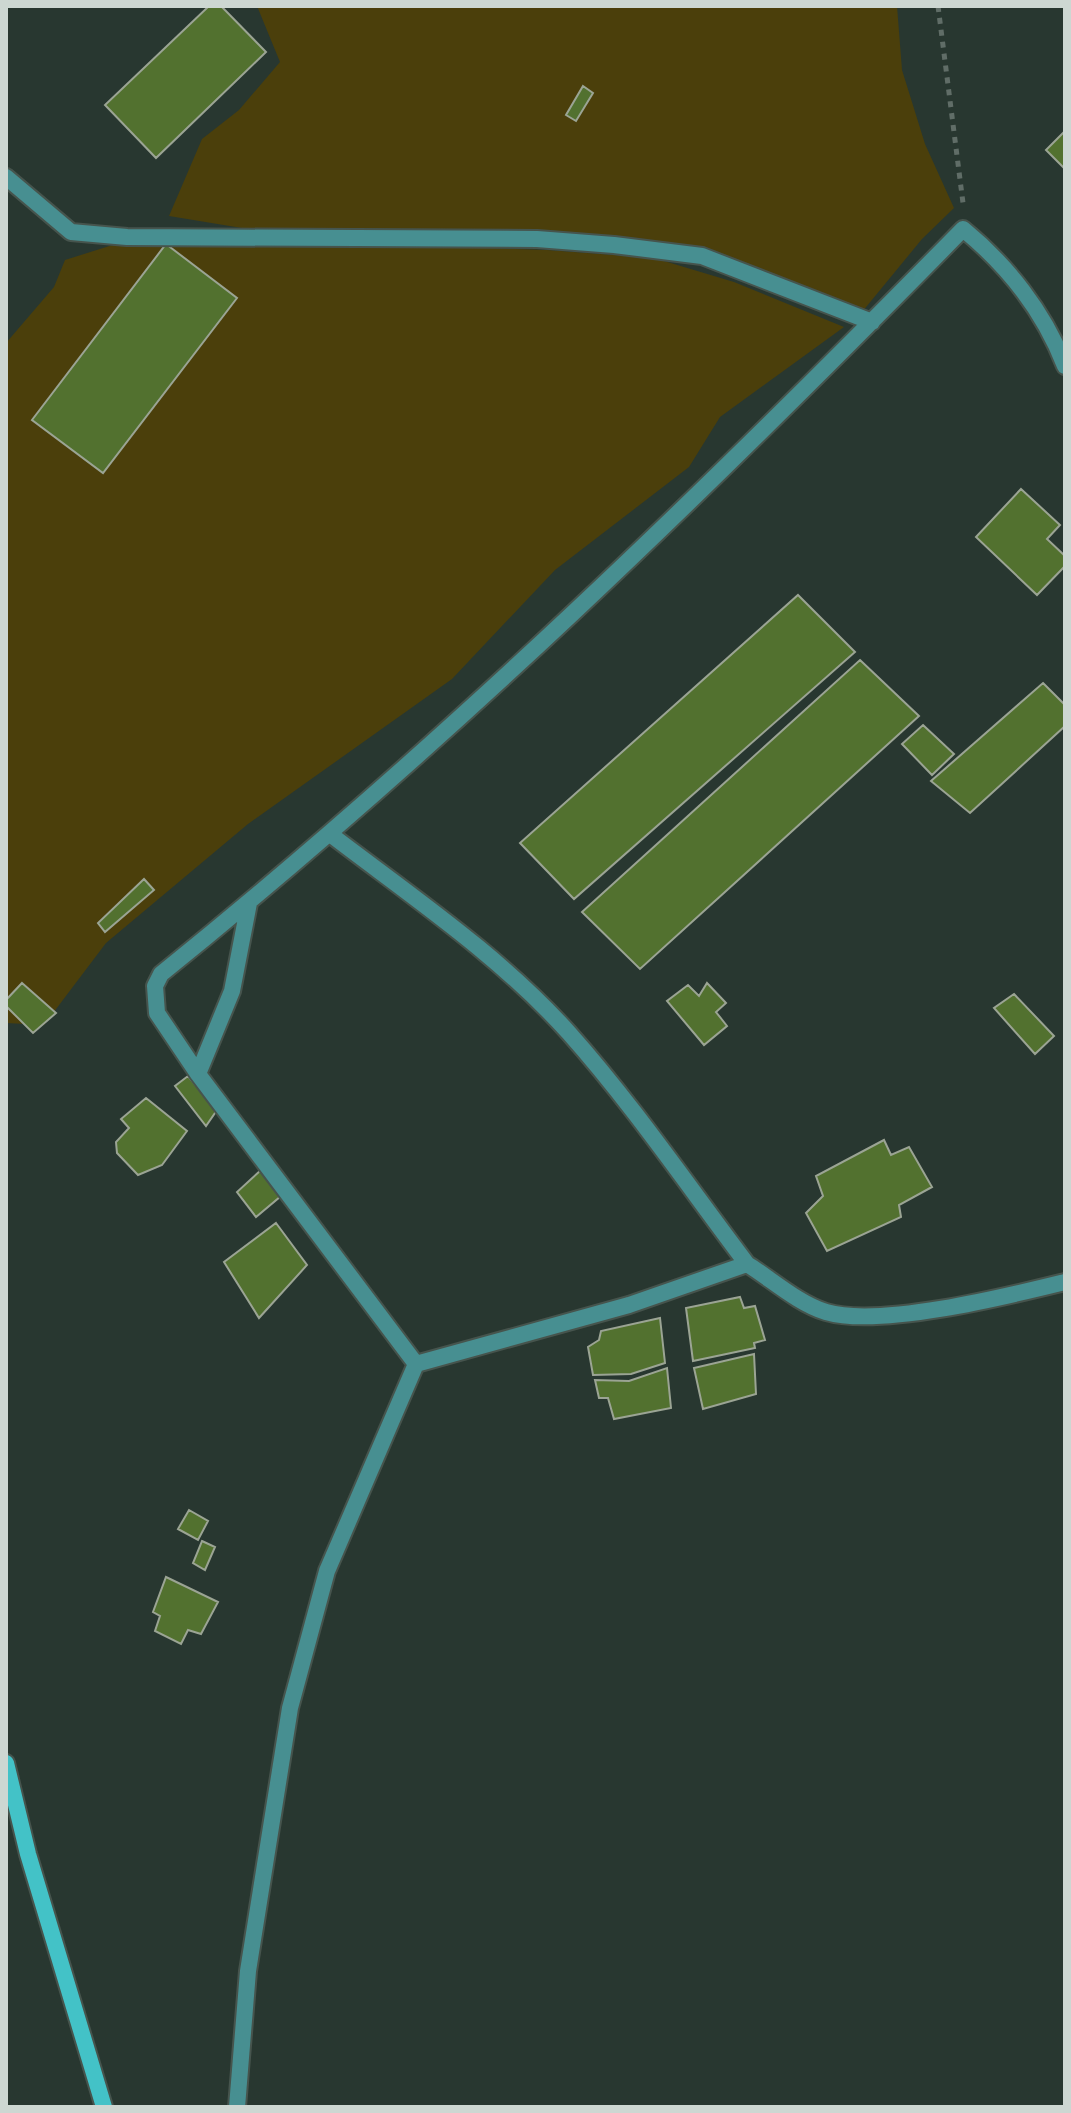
<svg xmlns="http://www.w3.org/2000/svg" width="1071" height="2113" font-family="Montserrat,sans-serif">
  <style>
    .green { fill: #4b3f0b }
    .building { fill: #52712f; stroke: #9ba494; stroke-width: 2 }
    .lines { fill: none; stroke-linecap: round; stroke-linejoin: round }
    .street-casing { stroke: #46544d; stroke-width: 20 }
    .secondary-casing { stroke: #46544d; stroke-width: 20 }
    .path { stroke: #606d67; stroke-width: 5; stroke-dasharray: 6 6; stroke-linecap: butt }
    .street { stroke: #478f91; stroke-width: 16 }
    .secondary { stroke: #43c2c7; stroke-width: 16 }
  </style>
  <rect width="100%" height="100%" fill="#283730"/>
  <path class="green" d="M257 6H897L902 70 925 144 954 208 922 239 862 312 639 241 503 231 248 229 169 216 202 139 239 110 280 62Z
    M138 237 547 250 654 258 734 282 844 327 720 417 689 467 555 570 452 679 248 824 106 943 44 1025 6 1023V343L54 287 65 260Z"/>
  <path class="building" d="M209 6H221L266 52 156 158 105 105Z
    M583 86 593 93 576 121 566 115Z
    M1065 131V169L1046 150Z
    M166 244 237 298 103 473 32 420Z
    M1021 489 1060 525 1047 539 1065 556V566L1037 595 976 537Z
    M798 595 855 652 574 899 520 843Z
    M860 660 919 716 640 969 582 912Z
    M1043 683 1065 705V726L970 813 931 781Z
    M923 725 954 754 932 775 902 744Z
    M144 879 154 890 105 932 98 923Z
    M22 983 56 1013 33 1033 6 1006V1000Z
    M707 983 726 1003 716 1012 727 1026 704 1045 667 1001 688 985 699 996Z
    M1014 994 1054 1036 1035 1054 994 1008Z
    M188 1076 217 1110 206 1126 175 1086Z
    M146 1098 187 1131 162 1165 138 1175 117 1153 116 1142 129 1128 121 1119Z
    M884 1140 891 1155 909 1147 932 1187 899 1205 901 1217 827 1251 806 1213 823 1196 816 1176Z
    M261 1170 281 1196 256 1217 237 1192Z
    M276 1223 307 1265 259 1318 224 1262Z
    M740 1297 744 1308 755 1306 765 1340 754 1343 755 1348 693 1361 686 1308Z
    M660 1318 665 1363 631 1374 593 1375 588 1347 599 1340 601 1331Z
    M754 1354 756 1394 703 1409 694 1368Z
    M667 1368 671 1408 614 1419 608 1398H599L595 1380 629 1381Z
    M189 1510 208 1521 198 1540 178 1529Z
    M202 1541 215 1547 205 1570 193 1563Z
    M166 1577 218 1602 201 1634 188 1630 181 1644 155 1631 160 1616 153 1612Z"/>
  <g class="lines">
    <defs>
      <path id="street" d="M6 177 71 232 127 237 537 239 614 245 702 256 872 322
        M330 834C411 896 500 956 569 1033 633 1105 688 1186 747 1264
        M198 1074 232 991 249 903
        M416 1364 198 1074 157 1013 155 986 161 974C446 744 707 490 963 229 1007 265 1044 312 1065 366
        M237 2107 248 1971 290 1708 327 1571 416 1364 629 1305 747 1264C771 1279 799 1304 826 1312 880 1328 1008 1296 1065 1282"/>
      <path id="secondary" d="M6 1763 28 1854 104 2107"/>
    </defs>
    <use href="#street" class="street-casing"/>
    <use href="#secondary" class="secondary-casing"/>
    <path class="path" d="M938 6 963 203"/>
    <use href="#street" class="street"/>
    <use href="#secondary" class="secondary"/>
  </g>
  <rect width="1071" height="2113" fill="none" stroke="#cdd7d2" stroke-width="16"/>
</svg>
